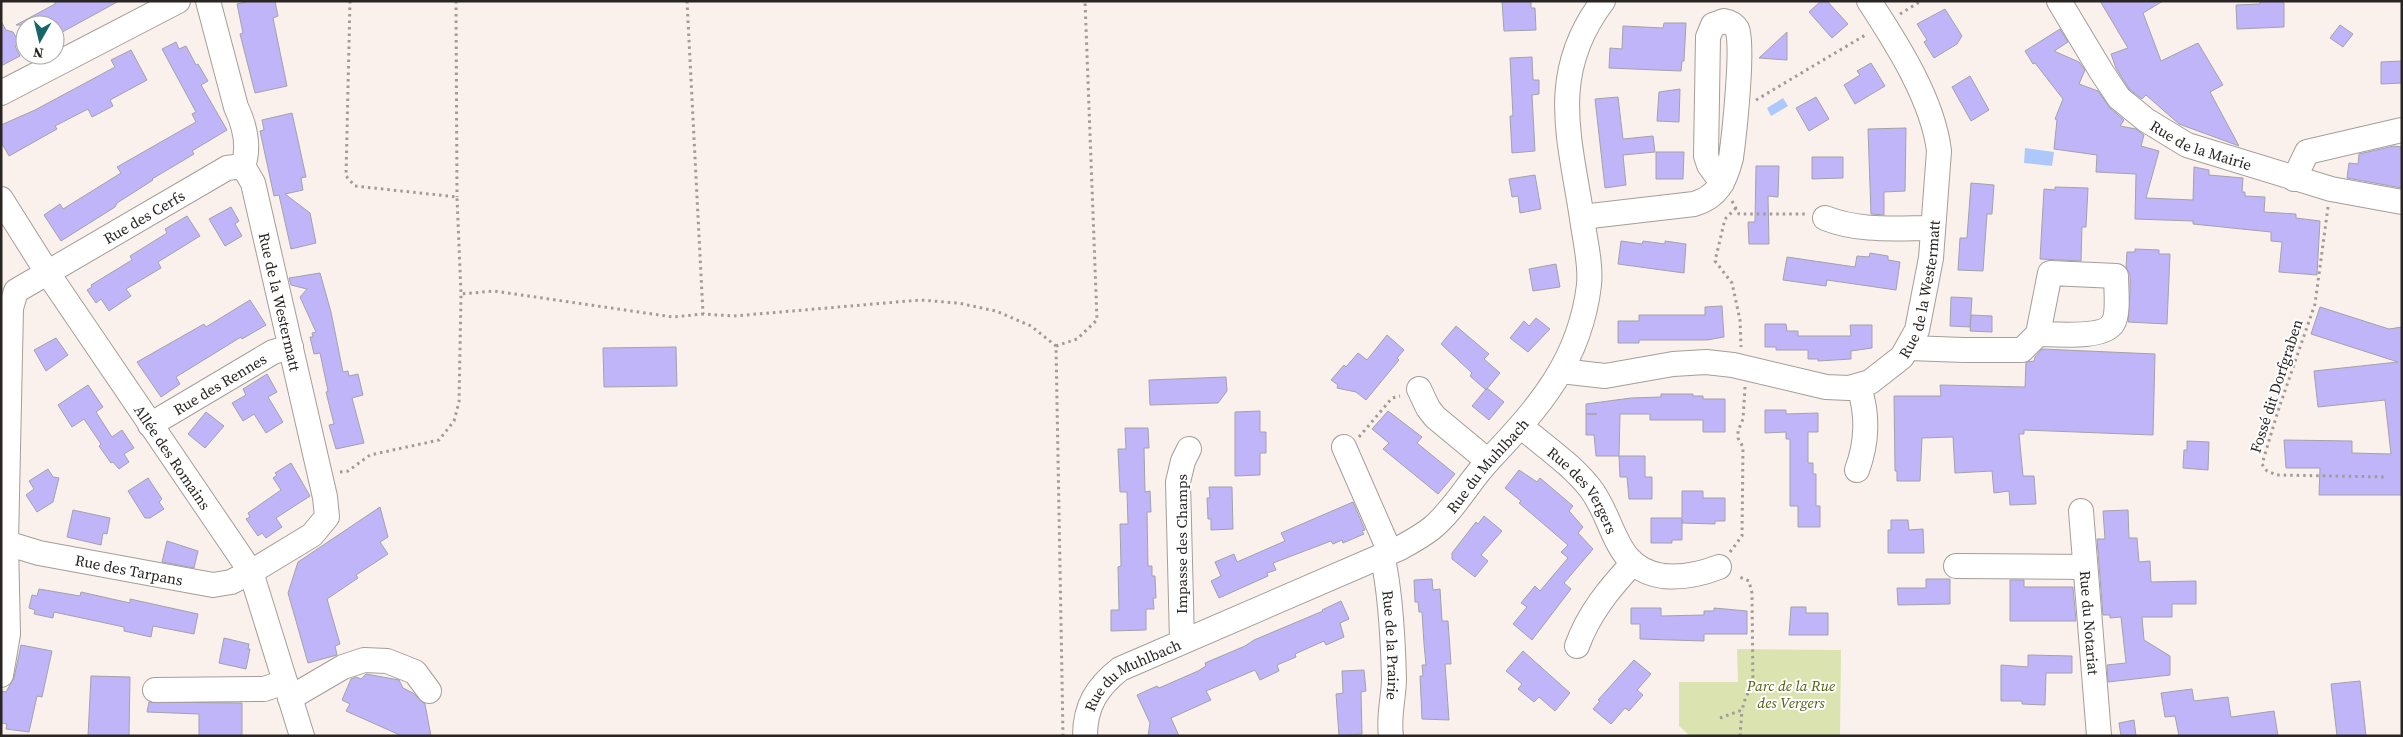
<svg xmlns="http://www.w3.org/2000/svg" width="2403" height="737" font-family="'Source Serif 4',serif">
  <style>
    .green { fill: #dbe4b0 }
    .water { fill: #adc8fa }
    .building { fill: #c0b5f8; stroke: #a3a2aa }
    .lines { fill: none; stroke-linecap: round; stroke-linejoin: round }
    .minor-casing { stroke: #a59d99; stroke-width: 26 }
    .path { stroke: #a19b97; stroke-width: 3; stroke-dasharray: 2.5 4; stroke-linecap: butt }
    .minor { stroke: #fff; stroke-width: 24 }
    .labels { text-anchor: middle; dominant-baseline: central; stroke-width: 4; stroke-linejoin: round; paint-order: stroke }
    .street-label { font-size: 15px; fill: #282523; stroke: #fff }
    .park-label { font-size: 15px; font-style: italic; fill: #555e0b; stroke: #fff }
  </style>
  <rect width="100%" height="100%" fill="#faf1ed"/>
  <path class="green" d="M1737 649 1841 650 1840 736H1690L1679 726V682H1738Z"/>
  <path class="water" d="M1783 98 1788 106 1771 116 1767 108Z
    M2025 148 2054 152 2052 166 2024 163Z"/>
  <path class="building" d="M55 1H119L55 36V25H16L55 4Z
    M250 1H275L278 16 273 18 287 86 255 93 240 34 243 33 237 4Z
    M1502 1H1531V8H1535L1536 30 1504 31Z
    M1821 1H1827L1848 24 1832 38 1809 12Z
    M2100 1H2163L2143 13 2161 61 2198 43 2223 85 2210 92 2239 146 2179 124 2146 95 2142 99 2129 89 2116 68 2111 54 2128 48Z
    M2260 1H2282L2284 3V27L2237 29 2236 5 2260 4Z
    M1945 9 1962 36 1957 44 1934 58 1924 42 1927 40 1917 24Z
    M1 21 6 30 13 32 20 44 15 46 20 56 1 66Z
    M1664 23H1686L1684 61H1682L1681 71 1609 68 1610 48 1622 49 1623 26 1663 28Z
    M2340 25 2353 34 2343 47 2330 38Z
    M2060 29 2068 42 2054 51 2079 62 2085 70 2079 84 2098 91 2110 108 2124 120 2120 126 2136 129 2144 135 2141 146 2159 151 2146 198 2193 200 2194 167 2209 170V175L2243 178 2242 192H2245V196L2265 197 2264 212 2296 214V218L2320 221 2317 275 2279 272 2282 242 2271 241V232L2193 224V221L2135 219 2136 174 2096 172 2097 155 2054 149 2057 120 2055 119 2063 99 2035 63 2033 64 2025 51Z
    M1787 32V60L1759 58Z
    M176 42 179 49 186 46 196 65 198 64 208 81 201 85 227 130 192 151 194 154 152 179 153 180 117 203 115 207 61 241 44 215 60 204 63 209 121 173 117 167 196 122 192 114 196 112 162 49Z
    M131 50 147 80 110 100 113 106 92 117 88 109 55 126 57 129 9 156 1 142V125L35 110 115 67 111 60Z
    M1532 57 1533 80H1539V94L1532 95 1535 151 1512 153 1510 116H1513L1510 58Z
    M2402 61V83L2381 84V62Z
    M1871 63 1885 86 1855 104 1844 85 1860 75 1857 71Z
    M1970 76 1989 110 1971 121 1952 87Z
    M1680 89 1679 122 1657 121 1659 92Z
    M1618 97 1623 139 1653 136 1655 152 1623 155 1626 185 1605 188 1595 99Z
    M1816 97 1829 119 1809 131 1796 108Z
    M292 113 306 177 301 178 303 190 285 194 310 213 316 243 291 249 279 195 274 196 260 131 264 130 262 120Z
    M1906 128 1905 191 1884 192V215L1871 214 1868 129Z
    M2394 146 2402 147V188L2347 178 2349 163 2358 164 2359 154Z
    M1656 152H1684L1683 179H1656Z
    M1812 157H1843V178L1812 179Z
    M1756 166H1779L1778 197 1768 196 1769 244H1749L1748 222H1755Z
    M1535 175 1541 209 1520 213 1518 196 1512 197 1509 179Z
    M1971 183 1994 185 1992 214H1987L1983 271 1958 270 1960 238H1967Z
    M2055 187 2088 188 2086 227H2082L2081 261 2040 259 2044 189 2055 190Z
    M231 207 239 221 235 224 242 236 225 246 209 219Z
    M187 216 200 236 158 262 161 268 126 289 131 296 109 311 101 299 96 303 87 290 92 287 91 285 132 260 130 256 167 233 165 229Z
    M1621 241 1642 244 1643 241 1665 244V241L1686 244 1684 273 1618 264Z
    M2135 249 2159 250V254H2170L2167 324 2128 322 2130 293V275L2126 267 2127 252H2135Z
    M1870 253 1888 256V260L1900 262 1896 290 1827 280 1826 286 1783 280 1787 257 1855 267 1857 256 1869 257Z
    M1556 264 1560 287 1533 291 1529 269Z
    M320 273 331 312 343 372 348 371 349 376 358 374 363 395 352 398 364 443 336 449 329 425 334 424 326 392 328 391 320 353 314 354 310 337H313L312 333 316 332 300 297 307 289 291 285 289 278Z
    M1951 297 1972 298 1970 327 1950 326Z
    M250 300 266 325 242 339 241 337 176 377 180 384 161 397 137 362 204 324 206 327Z
    M1722 306 1724 337 1707 340H1639V343H1618V321H1639V315H1705V307Z
    M2320 307 2389 329 2402 327V495H2319L2320 468H2286L2284 440 2352 441V453L2391 454 2385 400 2318 407 2314 371 2398 362 2311 334Z
    M1971 315 1992 316V332L1970 331Z
    M1536 318 1550 329 1528 352 1510 338 1524 321 1529 326Z
    M1765 324H1786L1787 331H1798V336H1851L1850 325H1872V348L1851 351V359L1818 361V359H1808V350H1776V347H1765Z
    M1456 326 1489 354 1484 359 1500 373 1486 390 1470 376 1472 373 1441 344Z
    M1387 335 1404 350 1397 358 1399 360 1366 400 1356 392 1337 388 1338 385 1331 380 1344 365 1346 367 1358 353 1367 360Z
    M56 338 68 355 46 371 34 350Z
    M676 347 677 386 604 387 603 348Z
    M2042 349 2155 354 2153 435 2024 430V434H2019L2023 476H2034L2036 504 2010 505 2009 491 1994 493 1992 471 1955 473 1953 437 1922 438 1920 481H1897V471H1895L1894 396H1941L1940 385 2025 387 2026 362 2034 361 2035 357Z
    M267 374 277 392 268 397 283 422 266 433 254 414 243 421 232 403 246 395 243 389Z
    M1226 377 1227 391 1218 403 1150 405 1149 380Z
    M88 385 103 407 96 412 112 437 122 430 134 448 124 454 129 462 119 469 113 462 111 463 99 446 101 444 84 419 72 427 58 405Z
    M1487 388 1504 402 1489 420 1472 406Z
    M1661 394H1693V396H1703V399H1725V432H1703V420H1650V414H1620L1619 456H1596L1594 435H1586V414H1597H1586V404L1631 398 1661 397Z
    M1765 410H1786V414L1818 413V432H1808V463H1813V474H1816V506H1820V527H1798V506H1790V439H1786V432L1765 433Z
    M1260 411V432H1266V453H1260V475L1235 476V412Z
    M1388 411 1422 437 1417 443 1455 474 1438 494 1383 449 1389 443 1372 429Z
    M206 412 224 426 205 448 188 434Z
    M1125 428H1148L1149 448H1144L1145 492 1150 491 1151 512H1147L1148 566H1152V576H1155L1156 598H1153L1154 609H1146V630L1111 631V610H1119L1118 567 1121 566 1120 524H1128L1127 492H1120L1118 449H1126Z
    M2187 441 2209 442 2208 470 2183 468 2184 450H2187Z
    M1619 456H1645V477H1652V499H1629L1627 477H1620Z
    M291 463 310 496 276 518 282 527 266 538 262 533 258 536 246 519 250 517 248 513 281 490 273 478 277 475 275 473Z
    M48 469 53 477 59 478 53 502 37 512 26 495 34 489 29 481Z
    M1519 470 1537 482 1540 478 1573 506 1569 511 1583 527 1578 533 1593 549 1564 583 1571 589 1532 640 1513 624 1527 607 1521 603 1535 586 1540 591 1568 558 1561 552 1568 545 1519 503 1521 501 1505 488Z
    M148 478 162 499 159 502 164 509 150 518H145L128 491Z
    M1209 487H1232L1233 529 1211 530V519H1208L1207 498H1210Z
    M1682 491H1703V498H1725V521H1715V524L1682 523V519V540H1672V543H1651V518H1682Z
    M1353 502 1365 530 1362 531 1364 534 1343 543 1342 540 1333 544 1331 541 1273 563 1276 570 1267 573 1268 576 1219 598 1211 581 1221 576 1215 562 1234 554 1237 562 1285 541 1281 533Z
    M380 507 388 537 380 542 388 554 356 575 358 578 327 599 340 644 335 646 337 655 308 663 288 593 298 562Z
    M73 510 110 518 107 534 103 533 101 545 67 537Z
    M2128 510 2129 538H2137L2139 562 2150 561 2151 582 2196 581V604H2172V617H2142L2144 640 2170 656V675L2108 682 2107 665 2126 663 2121 617 2110 618V615H2103L2097 539H2105L2103 511Z
    M1484 516 1502 531 1481 555 1488 561 1475 577 1452 559V553L1476 522 1478 524Z
    M1891 520H1908L1909 530 1923 529 1924 553H1888V530H1891Z
    M167 541 198 551 194 568 162 562Z
    M1432 579 1433 590 1440 589 1442 621H1448L1451 664H1445L1449 720 1422 719 1420 676H1423L1422 665H1426L1424 644 1422 612H1419L1418 602H1415L1414 580Z
    M1926 579H1950V604L1898 605 1897 588H1926Z
    M2010 580H2024V587H2073L2076 621H2010Z
    M39 589 80 596 81 592 130 603V599L198 614 194 634 153 626 151 637 124 631V627L54 612 53 618 34 614 35 610 29 608 32 595 37 596Z
    M1341 601 1349 619 1340 623 1344 637 1326 645 1324 641 1295 654 1296 657 1277 665 1279 671 1260 680 1255 670 1206 691 1211 700 1171 718 1179 736H1148L1150 723 1137 695 1157 686 1159 688 1198 671 1206 666 1205 663 1245 646 1254 640 1323 611 1322 610Z
    M1791 607H1806V613H1828V635H1789Z
    M1631 608H1661V616L1704 615V611H1714V608L1747 611V634H1704V641L1640 639V624H1631Z
    M224 638 249 644 248 649H250L246 669 219 663Z
    M21 645 52 651 42 697 37 696 29 732 6 729 7 724 1 723V691L6 692 14 678Z
    M1523 651 1570 693 1555 711 1539 697 1534 702 1518 689 1522 684 1506 671Z
    M2028 655 2072 656V673H2046L2045 705 2022 704V701H2001V665L2028 667Z
    M1634 660 1651 674 1637 690 1643 695 1629 711 1625 708 1611 724 1593 709 1600 701 1598 700Z
    M1364 670 1366 691 1361 692 1362 734 1339 736 1336 694 1343 693 1342 671Z
    M366 674 399 680 403 688 413 693 425 704 431 736H402L346 711 350 704 342 700 351 679 356 677 361 679Z
    M91 676 130 677 129 736H88Z
    M2360 681 2366 736H2337L2331 684Z
    M2192 689 2194 701 2228 697 2231 717 2274 711 2278 736H2179L2175 716 2165 717 2161 693Z
    M149 702 242 703V736H199V714L147 712Z
    M2134 720 2136 736H2121L2119 723Z"/>
  <g class="lines">
    <defs>
      <g id="minor">
        <path id="s1" d="M208 1 236 107C245 126 250 146 243 166L253 183 325 497 327 517 312 535 251 572 231 582 213 585 39 553 6 543 11 308 16 291 227 168 243 166"/>
        <path id="s2" d="M2059 1 2101 71 2119 98 2146 120 2187 145 2331 189 2402 202"/>
        <path d="M1 93 178 1"/>
        <path d="M2294 179 2307 152 2402 130"/>
        <path id="s3" d="M1 199 47 272 251 572 302 736"/>
        <path d="M1582 217 1694 204C1718 197 1725 181 1731 158 1734 136 1744 46 1737 29 1734 24 1730 22 1724 21L1713 25 1708 37 1706 156 1709 165 1722 183"/>
        <path d="M1825 218C1860 232 1897 228 1933 228"/>
        <path d="M1909 348 1964 350H2022L2038 334 2050 273 2116 276C2116 287 2119 314 2113 323 2104 339 2055 334 2038 334"/>
        <path id="s4" d="M1561 371 1605 376 1673 364 1706 362 1733 365 1826 387 1849 388 1870 382 1902 357 1917 330 1931 258 1939 151C1933 100 1897 44 1869 1"/>
        <path d="M1419 389 1428 408 1435 417 1488 461"/>
        <path id="s5" d="M150 425 273 352 291 347"/>
        <path id="s6" d="M1522 427C1544 446 1571 464 1590 488 1616 521 1613 569 1663 576 1682 578 1701 574 1719 567"/>
        <path d="M1344 447 1390 552"/>
        <path d="M1857 470C1867 443 1868 414 1859 387"/>
        <path id="s7" d="M2081 511 2099 736"/>
        <path id="s8" d="M1382 555C1391 592 1393 641 1394 678 1394 698 1388 716 1391 736"/>
        <path d="M1956 566 2085 567"/>
        <path d="M1182 641 1178 482 1183 461 1189 449"/>
        <path d="M1577 646C1589 613 1609 589 1632 564"/>
        <path d="M1 675 8 634 6 543"/>
        <path d="M155 690 264 689 285 682"/>
        <path d="M290 698 343 667 364 660 387 661 415 672 429 691"/>
        <path id="s9" d="M1085 736C1085 706 1097 687 1120 669L1400 548C1411 542 1422 536 1432 528 1455 509 1469 481 1490 459 1539 407 1580 361 1589 285 1591 266 1586 245 1583 225 1571 141 1546 76 1603 1"/>
      </g>
    </defs>
    <use href="#minor" class="minor-casing"/>
    <path class="path" d="M350 1 346 176 355 186 457 197 461 294 494 291 673 317 703 314
      M456 1 457 197
      M687 1 703 314 734 316 920 300 958 303 996 311 1031 326 1056 346 1063 735
      M1900 14 1921 1
      M1756 100 1867 34
      M1732 201 1739 214H1806
      M2328 207 2315 304 2278 411 2262 464 2267 471 2277 475 2385 477
      M1736 208 1725 219 1715 261 1732 283 1740 320 1741 347
      M1056 346 1077 339 1097 320 1085 1
      M1359 437 1392 398 1400 396
      M340 472 348 471 370 455 439 440 454 421 459 402 461 294
      M1730 552 1742 536 1743 447 1738 438V431L1743 419 1745 387
      M1720 718 1742 710 1746 696 1753 687 1752 593 1749 581 1737 576
      M1740 736 1742 710"/>
    <use href="#minor" class="minor"/>
  </g>
  <g class="labels">
    <g class="street-label">
      <text stroke="none"><textPath href="#s2" startOffset="210">Rue de la Mairie</textPath></text>
      <text stroke="none"><textPath href="#s1" startOffset="1280">Rue des Cerfs</textPath></text>
      <text stroke="none"><textPath href="#s4" startOffset="426">Rue de la Westermatt</textPath></text>
      <text stroke="none"><textPath href="#s1" startOffset="312">Rue de la Westermatt</textPath></text>
      <text stroke="none"><textPath href="#s5" startOffset="81">Rue des Rennes</textPath></text>
      <text transform="translate(2276 386) rotate(-72)">Fossé dit Dorfgraben</text>
      <text stroke="none"><textPath href="#s3" startOffset="310">Allée des Romains</textPath></text>
      <text stroke="none"><textPath href="#s9" startOffset="505">Rue du Muhlbach</textPath></text>
      <text stroke="none"><textPath href="#s6" startOffset="89">Rue des Vergers</textPath></text>
      <text transform="translate(1181 544) rotate(-90)">Impasse des Champs</text>
      <text transform="translate(129 570) rotate(11)">Rue des Tarpans</text>
      <text stroke="none"><textPath href="#s7" startOffset="112">Rue du Notariat</textPath></text>
      <text stroke="none"><textPath href="#s8" startOffset="91">Rue de la Prairie</textPath></text>
      <text stroke="none"><textPath href="#s9" startOffset="85">Rue du Muhlbach</textPath></text>
    </g>
    <g class="park-label">
      <text x="1791" y="685">Parc de la Rue<tspan x="1791" dy="17">des Vergers</tspan></text>
    </g>
  </g>
  <rect width="2403" height="737" fill="none" stroke="#282523" stroke-width="5"/>
  <g transform="translate(40 40) rotate(188)"><circle r="24" fill="#ffffff" stroke="#a9a8a7"/>
  <path d="M0-4L9 19L0 12L-9 19Z" fill="#18666a"/>
  <text y="-8" font-size="14" font-weight="bold" text-anchor="middle" fill="#282523">N</text>
  </g>
</svg>
